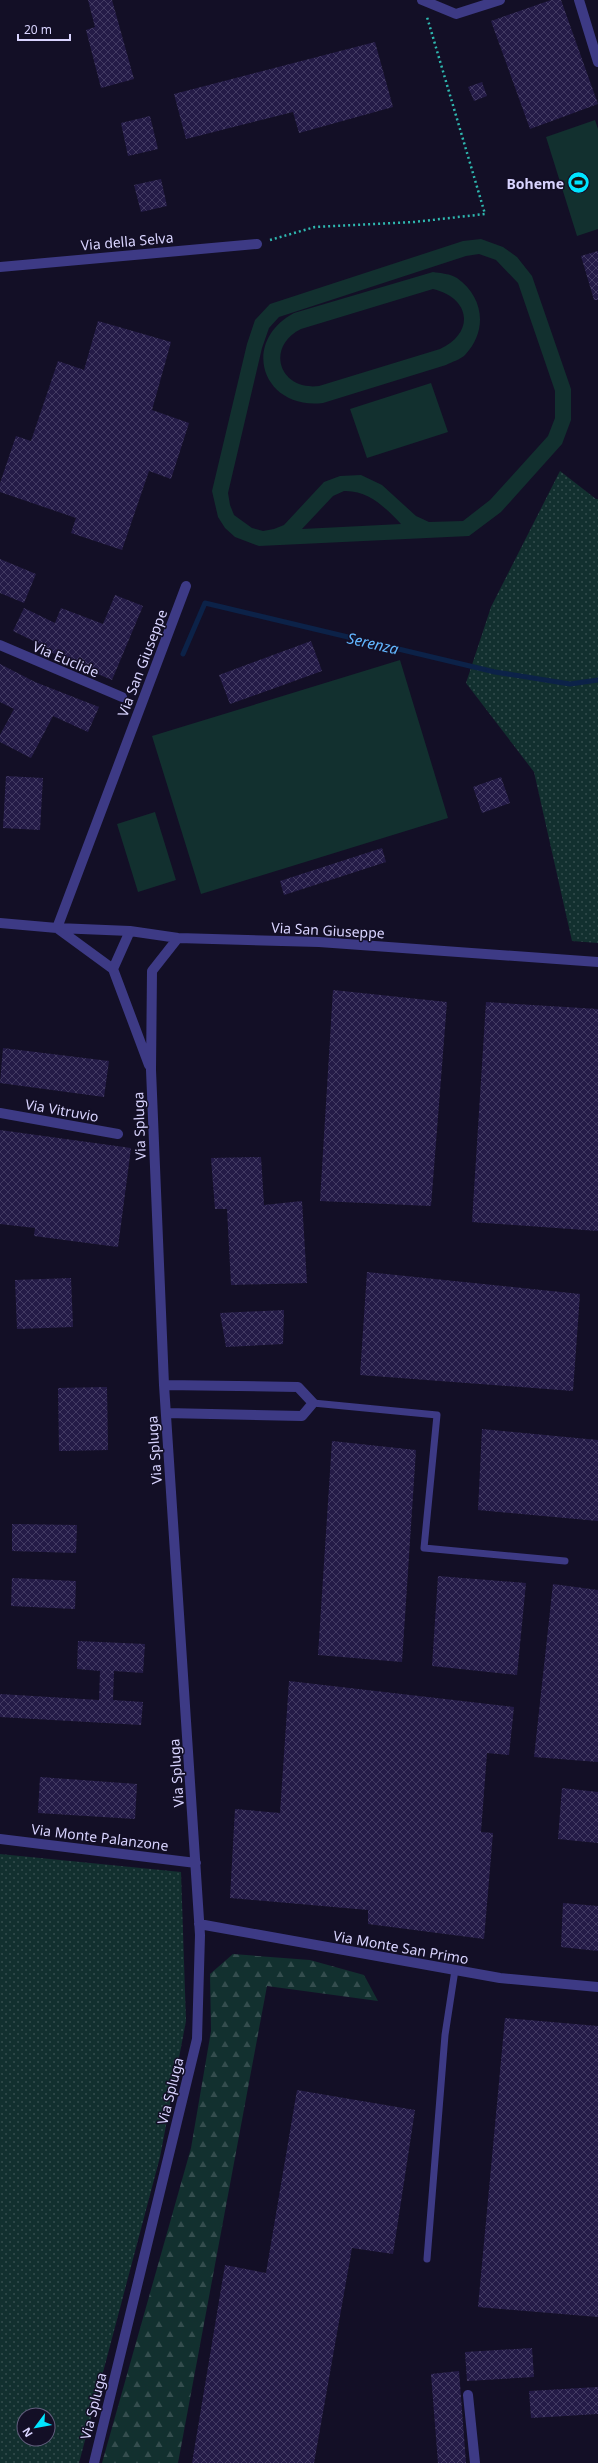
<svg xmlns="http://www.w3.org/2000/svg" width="598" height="2463" font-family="'Noto Sans',sans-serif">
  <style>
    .grass { fill: url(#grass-dots); fill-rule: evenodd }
    .forest { fill: url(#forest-firs) }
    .pitch { fill: #12302f; fill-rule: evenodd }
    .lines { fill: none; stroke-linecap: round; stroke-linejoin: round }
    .stream { stroke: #0c2248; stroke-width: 5 }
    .building { fill: url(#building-cross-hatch) }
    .path { stroke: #2fb8b0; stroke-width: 2.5; stroke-dasharray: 2 3; stroke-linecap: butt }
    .lane { stroke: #3d3a85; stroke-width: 7 }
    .street { stroke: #3d3a85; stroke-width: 10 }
    .labels { text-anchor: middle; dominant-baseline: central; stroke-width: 3; stroke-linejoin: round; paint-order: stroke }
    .poi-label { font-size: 14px; font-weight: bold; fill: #d9d4ff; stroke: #130f26; text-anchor: end }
    .street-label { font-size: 14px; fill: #d9d4ff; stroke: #130f26 }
    .water-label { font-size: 15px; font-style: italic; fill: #62b6ff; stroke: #130f26 }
  </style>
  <defs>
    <pattern id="grass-dots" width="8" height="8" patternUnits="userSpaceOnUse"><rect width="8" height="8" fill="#12302f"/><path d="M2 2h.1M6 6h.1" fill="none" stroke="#344d4e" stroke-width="1.8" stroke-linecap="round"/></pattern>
    <pattern id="forest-firs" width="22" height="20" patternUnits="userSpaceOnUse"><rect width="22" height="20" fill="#12302f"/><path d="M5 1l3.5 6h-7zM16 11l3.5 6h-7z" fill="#344d4e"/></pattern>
    <pattern id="building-cross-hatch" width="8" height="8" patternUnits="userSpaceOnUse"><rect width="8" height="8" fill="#241b47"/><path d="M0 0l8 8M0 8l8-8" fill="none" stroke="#433b63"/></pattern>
  </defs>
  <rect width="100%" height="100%" fill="#130f26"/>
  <path class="grass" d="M560 471 596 499H598V943L572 941 534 772 466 683 491 607Z
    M0 1854 181 1872 186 2021 160 2157 79 2463H0ZM24 2415H48V2439H24Z"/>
  <path class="forest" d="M233 1954 310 1960 364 1975 378 2001 267 1986 178 2463H102L191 2148 211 2031 210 1974Z"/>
  <path class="pitch" d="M595 120 598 129V229L577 236 546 137Z
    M481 239 503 247 517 257 532 276 571 389V420L562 444 501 512 469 536 259 546 235 537 225 528 218 517 212 491 247 344 255 320 270 304 463 241ZM479 254 496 260 518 283 555 391V418L548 436 490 500 463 521 429 522 416 516 382 485 361 475 340 476 324 482 284 525 274 529 263 531 252 528 234 515 230 505 228 493 262 348 269 328 279 317 466 256ZM344 491C368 490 385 507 401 524L302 529 333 496Z
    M433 272C440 273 451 274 457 278 484 297 488 331 465 355 461 359 452 362 446 365L323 403C262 410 240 342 294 313ZM433 289C471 298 475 333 440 349L319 386C279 391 265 347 301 329Z
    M431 383 448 432 367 458 350 409Z
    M400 660 448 818 201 894 152 736Z
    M155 812 176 880 138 892 117 824Z"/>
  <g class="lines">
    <path class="stream" d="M183 654 205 603 495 672 570 684 598 680"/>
  </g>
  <path class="building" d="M88 0H112L134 79 101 88 86 30 95 27Z
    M551 0H561L598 104 530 129 491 21Z
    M375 42 393 107 299 133 293 112 186 139 174 94Z
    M482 82 487 96 474 101 468 87Z
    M150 116 158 149 128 156 121 123Z
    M161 179 167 206 141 212 134 185Z
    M598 251V300H594L581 256Z
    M98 321 171 342 152 410 189 423 171 479 149 471 122 550 71 533 76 518 0 492V483L16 436 31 441 58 361 84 370Z
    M0 559 36 574 24 603 0 593Z
    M115 595 143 606 112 680 86 669 87 666 45 650 46 647 13 631 24 608 55 623 61 608 103 624Z
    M311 641 322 671 230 704 219 675Z
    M0 664 35 682 99 707 88 732 53 716 31 758 0 742V735L14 709 0 702Z
    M6 776 43 778 40 830 3 828Z
    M501 777 510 803 482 813 473 787Z
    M382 848 386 862 284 895 280 881Z
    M333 990 447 1002 431 1206 320 1201Z
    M486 1002 598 1009V1231L472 1222Z
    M3 1048 109 1061 104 1097 0 1083Z
    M0 1130 131 1148 118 1247 34 1236 35 1228 0 1224Z
    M261 1157 264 1205 302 1201 307 1283 231 1285 227 1209H215L211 1158Z
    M367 1272 580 1294 573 1391 360 1375Z
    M71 1278 73 1327 17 1329 15 1280Z
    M284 1310 283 1344 226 1347 220 1313Z
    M107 1387 108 1450 59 1451 58 1388Z
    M482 1429 598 1440V1521L478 1510Z
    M332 1441 416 1450 402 1662 318 1655Z
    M12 1524 77 1525 76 1553 12 1551Z
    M438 1576 526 1583 517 1675 432 1666Z
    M12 1578 76 1581 75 1609 11 1606Z
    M553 1584 598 1590V1762L534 1757Z
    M78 1641 145 1644 143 1673 114 1671 113 1700 143 1702 141 1725 0 1717V1694L99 1700 100 1671 77 1669Z
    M289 1681 514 1707 509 1755 487 1753 481 1832 493 1833 484 1939 368 1924V1910L230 1898 235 1809 280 1813Z
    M40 1777 137 1784 135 1819 38 1813Z
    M562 1788 598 1792V1843L558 1839Z
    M563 1903 598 1906V1951L561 1947Z
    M505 2018 598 2026V2317L478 2307Z
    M297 2090 415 2110 393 2254 352 2248 314 2463H192L225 2265 266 2273Z
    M532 2348 534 2377 467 2381 465 2352Z
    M459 2371 466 2463H438L431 2374Z
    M598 2387V2414L531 2418 529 2391Z"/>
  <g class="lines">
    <path class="path" d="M270 240 315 227 414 222 485 214 427 17"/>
    <path class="lane" d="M313 1403 437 1415 424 1548 565 1561
      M427 2259 445 2035 455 1970"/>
    <path class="street" d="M422 0 456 14 500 0
      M579 0 598 62
      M0 267 257 244
      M0 645 122 697
      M0 923 57 928 130 931 178 938 319 942 598 962
      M113 969 130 931
      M149 1065 113 969 57 928 186 586
      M0 1113 118 1134
      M164 1385 298 1387 313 1403 302 1416 166 1413
      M0 1839 196 1863
      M199 1924 500 1978 598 1987
      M468 2395 475 2463
      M94 2463 197 2039 200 1935 164 1385 151 1070 152 971 178 938"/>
  </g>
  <defs>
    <symbol id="stadium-disc" viewBox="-11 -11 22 22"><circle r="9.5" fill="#00e5ff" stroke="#130f26"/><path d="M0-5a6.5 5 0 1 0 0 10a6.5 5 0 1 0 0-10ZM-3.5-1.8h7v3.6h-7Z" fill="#111"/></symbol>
  </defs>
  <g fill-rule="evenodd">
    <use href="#stadium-disc" x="566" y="170" width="25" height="25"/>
  </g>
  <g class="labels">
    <g class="poi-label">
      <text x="564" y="183">Boheme</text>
    </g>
    <g class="street-label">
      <text transform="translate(127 241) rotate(-5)">Via della Selva</text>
      <text transform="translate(66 659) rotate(23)">Via Euclide</text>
      <text transform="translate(142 663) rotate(-69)">Via San Giuseppe</text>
      <text transform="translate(328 930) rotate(3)">Via San Giuseppe</text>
      <text transform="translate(62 1110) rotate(10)">Via Vitruvio</text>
      <text transform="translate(139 1126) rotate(-92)">Via Spluga</text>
      <text transform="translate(154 1450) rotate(-94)">Via Spluga</text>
      <text transform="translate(176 1773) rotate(-94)">Via Spluga</text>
      <text transform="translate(100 1837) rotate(7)">Via Monte Palanzone</text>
      <text transform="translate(401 1947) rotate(10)">Via Monte San Primo</text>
      <text transform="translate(170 2091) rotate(-76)">Via Spluga</text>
      <text transform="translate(93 2406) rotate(-76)">Via Spluga</text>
    </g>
    <g class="water-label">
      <text transform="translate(373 643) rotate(13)">Serenza</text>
    </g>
  </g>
  <g transform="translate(36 2427) rotate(238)"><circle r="19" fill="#130f26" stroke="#625e7d"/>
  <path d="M0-3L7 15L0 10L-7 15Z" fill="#00e5ff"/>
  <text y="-6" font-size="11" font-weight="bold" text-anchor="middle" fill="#d9d4ff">N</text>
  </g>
  <path d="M18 34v6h52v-6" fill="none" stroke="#d9d4ff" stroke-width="2"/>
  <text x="24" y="34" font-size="12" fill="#d9d4ff" stroke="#130f26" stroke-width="3" paint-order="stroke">20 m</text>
</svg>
